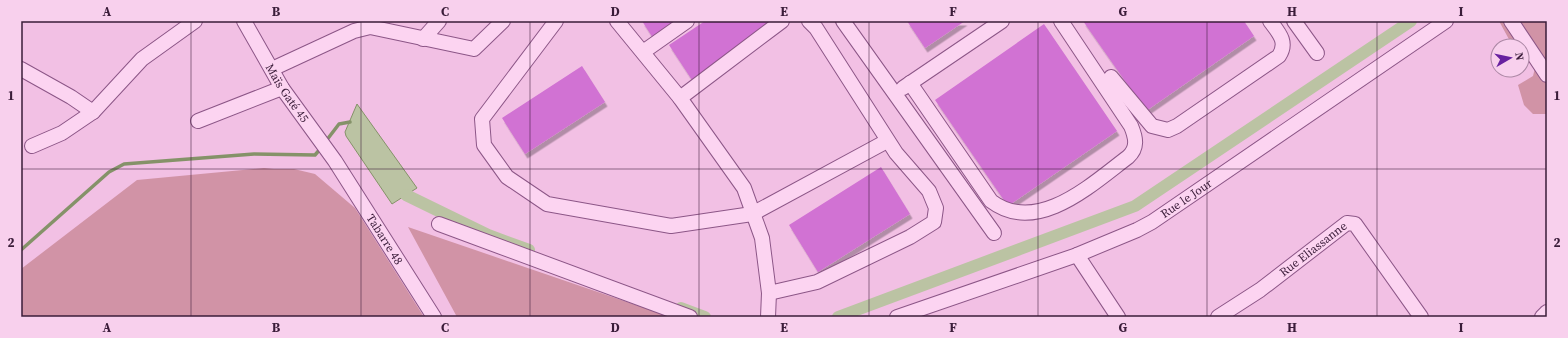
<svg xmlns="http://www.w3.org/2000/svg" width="1568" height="338" font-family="'Source Serif 4',serif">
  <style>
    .green { fill: #d193a6 }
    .water { fill: #bbc3a3; stroke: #859269 }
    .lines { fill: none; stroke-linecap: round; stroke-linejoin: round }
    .stream { stroke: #859269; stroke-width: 3.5 }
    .canal { stroke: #bbc3a3; stroke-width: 12 }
    .building { fill: #d172d3; filter: url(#shadow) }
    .minor-casing { stroke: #8c5687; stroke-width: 16 }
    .minor { stroke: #fcd4f1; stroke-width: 14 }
    .grid { fill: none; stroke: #3a1c39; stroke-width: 1; stroke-opacity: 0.55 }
    .labels { text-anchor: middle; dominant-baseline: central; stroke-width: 3; stroke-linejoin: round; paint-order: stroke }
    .street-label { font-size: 12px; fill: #3a1c39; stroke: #f8d0ed }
    .neatline { fill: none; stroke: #3a1c39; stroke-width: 1.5 }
    .grid-label { font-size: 13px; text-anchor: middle; font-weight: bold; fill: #3a1c39 }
  </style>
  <defs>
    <filter id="shadow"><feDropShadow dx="2.5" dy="4.5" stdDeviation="0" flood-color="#0004"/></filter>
  </defs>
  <rect width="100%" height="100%" fill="#f2c0e4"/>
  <path class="green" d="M1499 21H1547V114H1533L1524 105 1518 85 1533 76 1535 68 1519 39 1511 43Z
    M264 168 274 169H294L315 174 355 208 424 317H21V269L137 180Z
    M408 227 671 317H457Z"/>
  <path class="water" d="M357 104 417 188 392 204 346 136 345 132Z"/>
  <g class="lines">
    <path class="stream" d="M326 141 339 124 350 122
      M21 250 109 172 124 164 254 154 315 155 321 148"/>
    <path class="canal" d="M406 195 488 235 529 250
      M681 308 705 317
      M838 317 1135 206 1411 21"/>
  </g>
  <path class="building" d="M642 21H678L653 38Z
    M705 21H766L771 28 692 80 669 45Z
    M907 21H965L925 48Z
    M1083 21H1244L1254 36 1146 111Z
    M1044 24 1117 131 1008 206 935 100Z
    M582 66 605 102 525 154 502 118Z
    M881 167 910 214 818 272 789 225Z"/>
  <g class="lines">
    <defs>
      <g id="minor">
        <path id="s1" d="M244 21 282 88 335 161 434 317"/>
        <path d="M556 21 482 119 484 145 507 177 547 204 671 226 752 214 887 141"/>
        <path d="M617 21 680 98 744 188 762 238 769 293 768 317"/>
        <path d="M843 21 994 233"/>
        <path d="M1294 21 1317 53"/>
        <path d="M1511 21 1547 75"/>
        <path d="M423 39 439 21"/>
        <path d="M643 52 687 21"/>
        <path d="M21 69 71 97 93 112"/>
        <path d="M272 69 354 31 370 27 474 49 503 21"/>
        <path d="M1111 77 1152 126 1168 130 1177 126 1279 56C1288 42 1279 33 1270 21"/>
        <path d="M910 83 991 201C1037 236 1092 184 1128 157 1138 148 1136 138 1131 126L1061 21"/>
        <path d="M903 88 1002 21"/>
        <path d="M680 98 782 21"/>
        <path d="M198 121 282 88"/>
        <path d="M32 146 62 133 93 112 142 59 195 21"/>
        <path d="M439 224 690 317"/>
        <path d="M1077 255 1118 317"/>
        <path d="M769 293 817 282 910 237 934 222 936 208 929 191 896 153 816 28 809 21"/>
        <path id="s2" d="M897 317 1077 255 1137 230 1152 222 1446 21"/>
        <path id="s3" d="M1218 317 1260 290 1347 223 1355 224 1421 317"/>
        <path d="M1542 317 1547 312"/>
      </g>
    </defs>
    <use href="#minor" class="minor-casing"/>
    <use href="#minor" class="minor"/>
  </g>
  <path class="grid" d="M191 21V317M361 21V317M530 21V317M699 21V317M869 21V317M1038 21V317M1207 21V317M1377 21V317M21 169H1547"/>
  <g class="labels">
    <g class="street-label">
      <text stroke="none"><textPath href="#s1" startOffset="84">Maïs Gaté 45</textPath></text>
      <text stroke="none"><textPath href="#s2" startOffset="314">Rue le Jour</textPath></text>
      <text stroke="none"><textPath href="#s1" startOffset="260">Tabarre 48</textPath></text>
      <text stroke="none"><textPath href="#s3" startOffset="117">Rue Eliassanne</textPath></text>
    </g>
  </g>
  <rect width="1568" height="338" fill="none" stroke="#f8d0ed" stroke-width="44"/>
  <g transform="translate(1510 58) rotate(81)"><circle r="19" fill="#f8d0ed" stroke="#ac88a5"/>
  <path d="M0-3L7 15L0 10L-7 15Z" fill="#6821a0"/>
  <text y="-6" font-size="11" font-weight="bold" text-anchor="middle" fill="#3a1c39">N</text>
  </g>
  <rect x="22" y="22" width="1524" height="294" class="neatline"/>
  <g class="grid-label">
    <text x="107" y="16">A</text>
    <text x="276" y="16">B</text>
    <text x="445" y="16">C</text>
    <text x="615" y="16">D</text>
    <text x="784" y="16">E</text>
    <text x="953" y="16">F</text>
    <text x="1123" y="16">G</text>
    <text x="1292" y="16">H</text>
    <text x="1461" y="16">I</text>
    <text x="11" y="100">1</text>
    <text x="1557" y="100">1</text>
    <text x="11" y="247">2</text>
    <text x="1557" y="247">2</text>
    <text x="107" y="332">A</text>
    <text x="276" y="332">B</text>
    <text x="445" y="332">C</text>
    <text x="615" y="332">D</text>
    <text x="784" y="332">E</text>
    <text x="953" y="332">F</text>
    <text x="1123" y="332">G</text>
    <text x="1292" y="332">H</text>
    <text x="1461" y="332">I</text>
  </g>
</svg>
